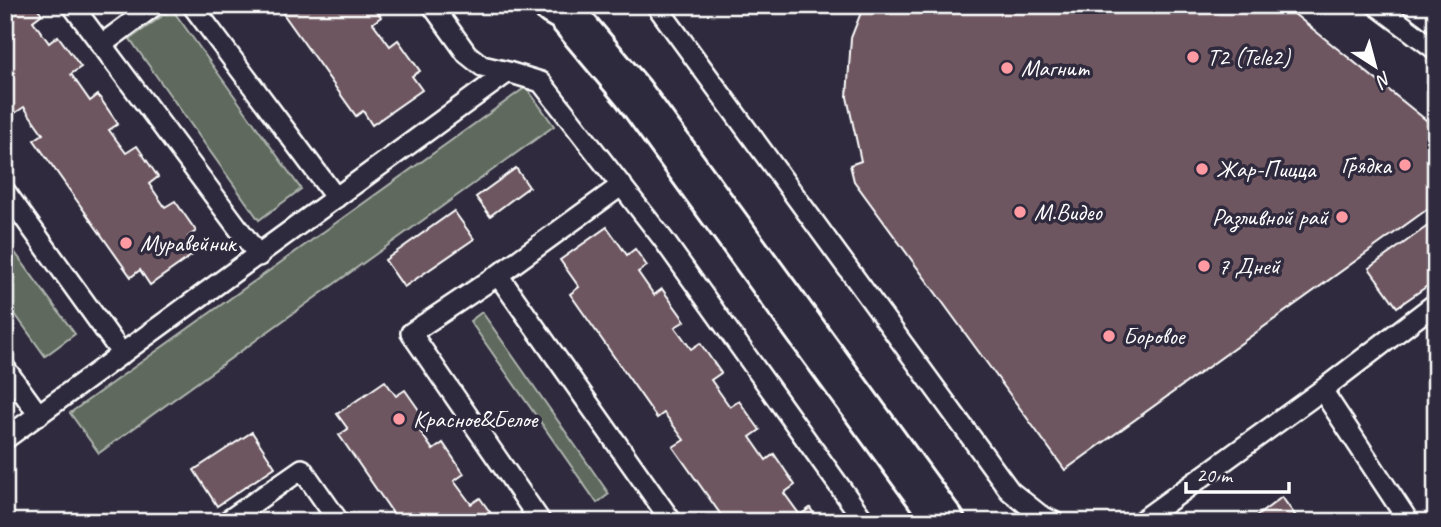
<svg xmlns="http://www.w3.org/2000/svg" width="1441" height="527" font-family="Caveat,sans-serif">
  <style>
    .green { fill: #5e695d; stroke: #aeb4ae; stroke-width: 2 }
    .building { fill: #6e5660; stroke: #fff; stroke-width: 2 }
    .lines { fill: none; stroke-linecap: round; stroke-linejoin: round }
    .service-casing { stroke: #fff; stroke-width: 24 }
    .minor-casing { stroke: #fff; stroke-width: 44 }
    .service { stroke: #2f2a3d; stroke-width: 19 }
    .minor { stroke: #2f2a3d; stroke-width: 38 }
    .poi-dot { fill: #ff9aa2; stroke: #2f2a3d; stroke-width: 2.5 }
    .labels { text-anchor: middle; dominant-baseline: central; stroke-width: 7; stroke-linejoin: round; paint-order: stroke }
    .poi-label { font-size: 24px; fill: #fff; stroke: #2f2a3d; text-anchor: start }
  </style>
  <rect width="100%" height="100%" fill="#2f2a3d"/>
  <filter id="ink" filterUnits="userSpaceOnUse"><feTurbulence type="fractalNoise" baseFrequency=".0143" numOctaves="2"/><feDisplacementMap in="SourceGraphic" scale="14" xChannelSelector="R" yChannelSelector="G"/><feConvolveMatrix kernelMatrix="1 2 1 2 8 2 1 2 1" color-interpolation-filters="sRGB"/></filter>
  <g filter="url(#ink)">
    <path class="green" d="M172 9 301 189 259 220 130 39Z
      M526 87 554 126 99 453 70 413Z
      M5 239 75 334 45 356 5 300Z
      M482 312 609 494 597 503 470 321Z"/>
    <path class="building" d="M5 5H35L42 14 33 21 49 43 58 36 81 67 71 74 90 101 98 95 118 124 109 130 126 153 137 146 158 177 149 184 165 207 175 201 196 231 188 237 198 251 150 285 140 270 131 277 34 140 43 134 24 107 15 113 5 100Z
      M277 5H373L381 17 373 23 390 46 398 40 420 71 412 76 422 90 372 125 363 111 356 116Z
      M864 5H1283L1436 128V203L1065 470 854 181 850 165 861 161 847 97 851 38Z
      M516 168 529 187 490 216 476 197Z
      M454 211 474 239 404 287 385 260Z
      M1429 225 1436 234V280L1397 307 1369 268Z
      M607 227 627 255 635 249 647 266 638 272 654 295 662 289 685 321 675 327 691 349 700 343 721 373 711 380 730 407 739 401 760 430 750 437 766 460 774 454 795 485 784 493 800 515 810 508 820 522H726L673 447 684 440 664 413 657 418 570 294 579 287 560 260Z
      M385 381 396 396 405 390 426 420 417 427 433 450 443 443 464 474 454 481 471 504 480 498 497 522H399L339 435 348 429 337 414Z
      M252 432 275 467 217 506 194 470Z
      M1282 497 1300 522H1249Z"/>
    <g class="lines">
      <defs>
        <path id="service" d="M72 5 259 256
          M192 5 336 198
          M432 5 467 54 482 66 508 72
          M656 5 1010 491 1040 515 1054 522
          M1376 5 1436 50
          M101 45 155 5
          M5 191 122 354
          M498 275 672 522
          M5 368 39 415
          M1322 390 1409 522
          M5 439 508 72 541 82 663 239 865 522
          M226 522 302 469 339 522
          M541 522 411 333 498 275 622 185
          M1140 522 1322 390 1436 303"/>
        <path id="minor" d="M553 5 565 12 633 93 945 522"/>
      </defs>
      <use href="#service" class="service-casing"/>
      <use href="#minor" class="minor-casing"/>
      <use href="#service" class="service"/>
      <use href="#minor" class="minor"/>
    </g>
  </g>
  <g class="poi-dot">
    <circle cx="1193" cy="57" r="7"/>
    <circle cx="1007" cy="68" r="7"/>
    <circle cx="1405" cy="165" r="7"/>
    <circle cx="1202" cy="169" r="7"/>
    <circle cx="1020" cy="212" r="7"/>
    <circle cx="1342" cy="217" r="7"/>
    <circle cx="126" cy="243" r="7"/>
    <circle cx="1204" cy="266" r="7"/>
    <circle cx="1109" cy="336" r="7"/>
    <circle cx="399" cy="419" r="7"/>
  </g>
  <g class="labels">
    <g class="poi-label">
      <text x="1207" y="57">T2 (Tele2)</text>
      <text x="1021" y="68">Магнит</text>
      <text x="1391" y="165" text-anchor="end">Грядка</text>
      <text x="1216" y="169">Жар-Пицца</text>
      <text x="1034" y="212">М.Видео</text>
      <text x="1328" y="217" text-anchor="end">Разливной рай</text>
      <text x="140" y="243">Муравейник</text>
      <text x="1218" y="266">7 Дней</text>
      <text x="1123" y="336">Боровое</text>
      <text x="413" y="419">Красное&amp;Белое</text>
    </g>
  </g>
  <rect width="1441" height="527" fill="none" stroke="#2f2a3d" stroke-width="28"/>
  <rect x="14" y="14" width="1413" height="499" fill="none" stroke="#fff" stroke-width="2.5" filter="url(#ink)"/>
  <g transform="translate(1375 66) rotate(144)" stroke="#2f2a3d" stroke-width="5" paint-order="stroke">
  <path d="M0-5L12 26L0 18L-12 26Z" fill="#ffffff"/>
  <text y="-10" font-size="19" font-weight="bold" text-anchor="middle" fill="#ffffff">N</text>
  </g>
  <path d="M1186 482v10h103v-10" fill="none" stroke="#ffffff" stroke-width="3.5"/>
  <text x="1196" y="482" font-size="21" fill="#ffffff" stroke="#2f2a3d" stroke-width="5" paint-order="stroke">20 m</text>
</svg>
